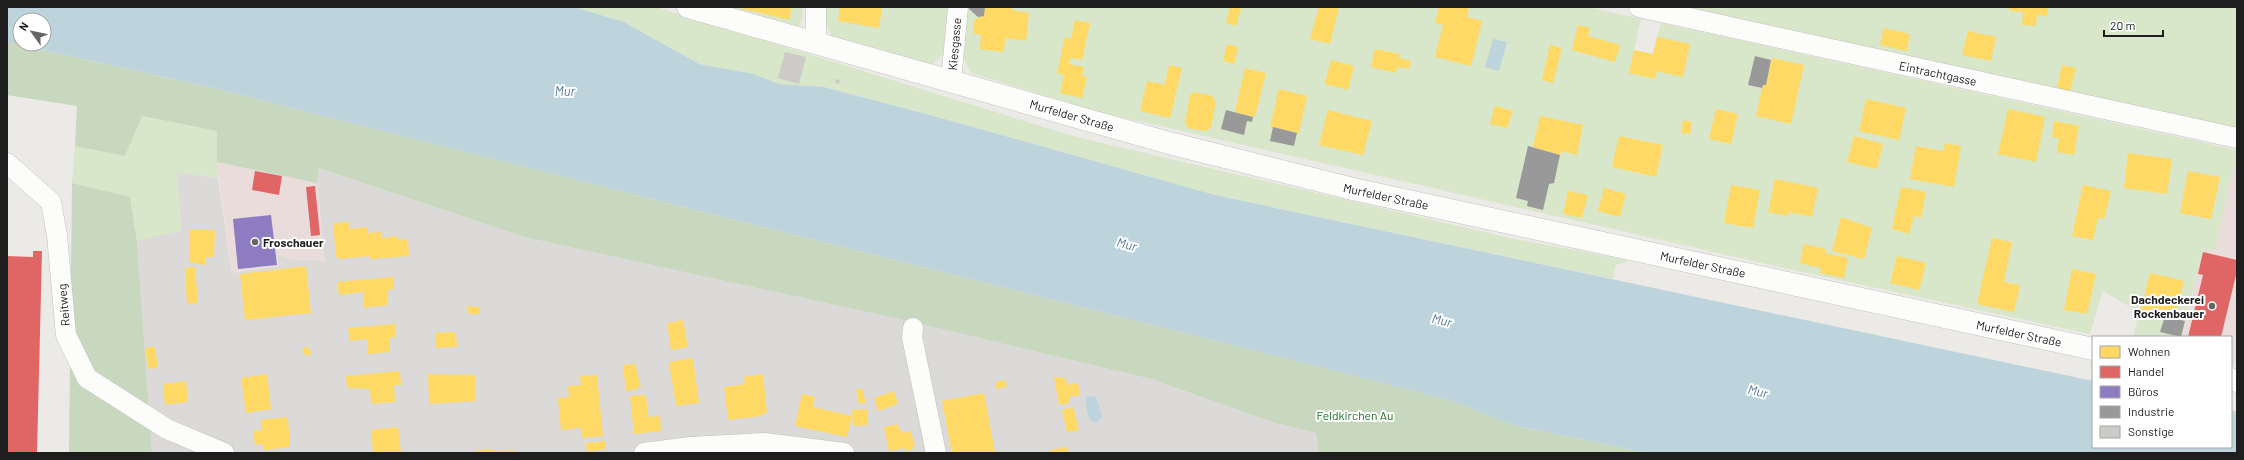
<svg xmlns="http://www.w3.org/2000/svg" width="2244" height="460" font-family="Barlow,sans-serif">
  <style>
    .residential { fill: #dbdad8 }
    .commercial { fill: #e9dcda }
    .grass { fill: #d8e6c9 }
    .forest { fill: #c7d8bf }
    .water { fill: #bed4dc; fill-rule: evenodd }
    .homes { fill: #ffd966 }
    .shops { fill: #e06666 }
    .offices { fill: #8e7cc3 }
    .industry { fill: #999 }
    .building { fill: #cdcbc8 }
    .lines { fill: none; stroke-linecap: round; stroke-linejoin: round }
    .minor-casing { stroke: #c2c1bf; stroke-width: 21 }
    .tertiary-casing { stroke: #c2c1bf; stroke-width: 23 }
    .minor { stroke: #fcfcfb; stroke-width: 20 }
    .tertiary { stroke: #fcfcfb; stroke-width: 22 }
    .poi-dot { fill: #666564; stroke: #fff; stroke-width: 1.5 }
    .labels { text-anchor: middle; dominant-baseline: central; stroke-width: 4; stroke-linejoin: round; paint-order: stroke }
    .street-label { font-size: 12px; fill: #1e1e1e; stroke: #fff }
    .poi-label { font-size: 12px; font-weight: bold; fill: #1e1e1e; stroke: #fff; text-anchor: start }
    .park-label { font-size: 12px; fill: #177122; stroke: #fff }
    .water-label { font-size: 13px; font-style: italic; fill: #5579a3; stroke: #fff }
  </style>
  <rect width="100%" height="100%" fill="#eceae7"/>
  <path class="residential" d="M319 168 524 237 908 321 1151 379 1275 423 1316 433 1318 453H152L137 241 181 230 177 172 218 178 232 273 278 266 277 255 296 260H319L325 263 317 183Z"/>
  <path class="commercial" d="M2237 150V354L2234 366H2231V337H2182L2203 248 2214 251Z
    M217 162 317 183 325 263 318 260H296L277 255 278 266 232 273Z"/>
  <path class="grass" d="M574 7H656L1076 137 1514 239 1627 260 1626 263 1616 264 1613 279 1215 195 941 118 824 87 778 84 754 74 699 64 624 22Z
    M717 7H803L802 20 797 29Z
    M825 7H948L946 51 931 66 832 37 825 19Z
    M965 7H1587L1641 19 1634 50 1653 54 1661 23 2237 150 2215 251 2203 248 2182 337H2133L2139 312 2103 291 2090 334 1780 267 1103 113 971 73 963 57Z
    M1677 7H2237V131Z
    M141 116 217 131 218 178 177 172 181 231 137 241 130 197 72 183 75 146 125 156Z"/>
  <path class="forest" d="M7 42 205 86 1450 400 1513 425 1647 453H1318L1316 433 1275 423 1151 379 908 321 524 237 319 168 317 183 217 162V131L142 116 125 156 75 146 77 106 7 95Z
    M72 183 130 197 137 241 152 453H69Z"/>
  <path class="water" d="M7 7H574L624 22 699 64 754 74 778 84 824 87 941 118 1215 195 2093 381V447H2231V410L2237 412V453H1647L1513 425 1450 400 205 86 7 42ZM20 20H44V44H20Z
    M1493 39 1507 42 1499 71 1485 67Z
    M1091 396 1096 397 1102 416 1097 422H1092C1087 415 1085 405 1086 397Z"/>
  <path class="homes" d="M735 7H791L790 20Z
    M840 7H882L879 28 838 21Z
    M985 7H1012V10L1029 13 1026 41 1006 38 1003 52 980 49 981 35 975 34 973 31 975 19 984 16Z
    M1230 7 1241 8 1236 26 1226 23Z
    M1319 7H1339L1330 44 1310 39Z
    M1439 7H1469L1467 17 1482 21 1471 66 1435 57 1443 25 1435 23Z
    M2009 7H2048L2047 16 2037 15 2036 26 2022 25 2023 12 2009 11Z
    M1075 20 1090 23 1082 60 1070 58 1069 64 1084 67 1082 76 1087 77 1082 98 1060 93 1064 75 1057 73 1065 37 1071 39Z
    M1578 25 1590 28 1588 36 1620 45 1615 62 1572 50Z
    M1884 28 1910 34 1907 51 1880 45Z
    M1968 31 1996 37 1991 61 1962 55Z
    M1657 37 1690 44 1683 77 1657 71 1655 79 1629 73 1634 50 1653 54Z
    M1227 44 1238 47 1234 64 1223 61Z
    M1550 45 1562 48 1553 83 1542 80Z
    M1375 49 1400 54 1399 58 1411 61 1409 69 1397 67 1396 73 1371 67Z
    M1772 58 1804 65 1791 124 1756 116 1762 88 1763 85H1766Z
    M1331 60 1354 66 1348 90 1325 84Z
    M1169 65 1182 68 1170 118 1140 111 1147 81 1165 85Z
    M2062 65 2076 68 2070 91 2057 88Z
    M1245 68 1266 73 1255 117 1235 112Z
    M1279 89 1307 96 1299 133 1270 127Z
    M1195 92 1212 96 1216 102 1211 127 1206 131 1188 128 1185 122 1190 95Z
    M1866 99 1906 108 1899 140 1859 131Z
    M1495 106 1513 111 1507 128 1490 124Z
    M1716 109 1738 114 1731 144 1709 139Z
    M2008 109 2045 117 2036 162 1998 154Z
    M1328 110 1372 121 1363 155 1319 145Z
    M1540 116 1583 125 1577 155 1562 151 1560 155 1533 147Z
    M1683 120 1692 122 1690 134 1681 133Z
    M2054 121 2079 126 2074 155 2057 152 2059 138 2052 137Z
    M1619 136 1663 145 1656 177 1612 167Z
    M1854 136 1883 144 1877 169 1847 162Z
    M1945 143 1961 146 1954 187 1910 179 1916 146 1943 151Z
    M2128 153 2172 159 2167 194 2124 188Z
    M2188 171 2220 177 2211 219 2180 213Z
    M1775 179 1818 188 1812 217 1789 212 1788 216 1768 212Z
    M1731 185 1760 190 1753 228 1724 223Z
    M2083 185 2111 191 2104 219 2098 218 2093 240 2072 236Z
    M1901 187 1926 192 1921 218 1914 216 1909 234 1892 229Z
    M1604 188 1626 194 1620 217 1598 211Z
    M1568 191 1588 195 1582 218 1563 214Z
    M1841 217 1872 228 1864 259 1832 251Z
    M349 222 350 229 367 227 368 233 381 232 382 238 397 236V240L408 239 409 256 370 259V256L339 259 336 256 333 223Z
    M190 230H215L214 257H205V265L189 262Z
    M1992 238 2012 242 2004 282 2020 285 2014 312 1977 304Z
    M1804 244 1826 249 1825 253 1848 258 1844 278 1820 273 1821 268 1800 263Z
    M1897 256 1926 263 1919 290 1890 283Z
    M306 266 311 313 245 320 240 274Z
    M195 267 198 303 187 304 185 268Z
    M2072 269 2096 274 2087 314 2064 310Z
    M2150 273 2184 281 2175 318 2141 310Z
    M393 277 394 289 387 290 388 305 364 308 363 292 339 295 337 282Z
    M466 306 480 307V314H469Z
    M683 320 688 347 671 350 667 323Z
    M395 324 396 337 389 338 390 352 368 354 367 339 350 341 348 328Z
    M456 332 457 347 436 348V333Z
    M306 346 312 352 308 357 302 351Z
    M155 347 158 367 148 369 145 348Z
    M693 358 699 403 676 406 669 362Z
    M635 364 641 387H637L638 389 626 391 623 365Z
    M400 371 401 385H394L395 402 371 404 370 389 347 388 346 376Z
    M267 374 271 409 246 413 241 378Z
    M428 374 475 375 476 401 429 404Z
    M763 374 767 413 761 414V416L728 420 724 387 745 384 744 377Z
    M597 375 603 436 582 438 581 428 561 430 558 398 569 397 568 386 581 385 580 376Z
    M1054 377 1066 378 1067 385 1078 383 1080 395 1069 397 1070 403 1059 405Z
    M1005 380 1007 387 996 389 995 382Z
    M186 381 188 402 165 405 163 384Z
    M862 388 866 403 859 404 856 390Z
    M894 391 898 404 878 411 874 398Z
    M984 393 995 453H952L942 401Z
    M802 394 815 397 813 407 852 416 847 437 795 426Z
    M646 395 648 417 660 416 661 431 634 434 630 396Z
    M1073 407 1079 430 1067 432 1062 410Z
    M868 409V425L853 426 852 410Z
    M288 417 290 447 264 450 263 444 255 445 253 431 262 430 261 420Z
    M898 424 899 430H902L903 433 911 431 915 446 912 447 913 449 906 451 905 448 889 451 884 427Z
    M398 427 401 453H373L371 430Z
    M606 441V449L587 452 586 443Z
    M1067 447 1068 453H1051L1050 450Z
    M494 449 495 451 514 450V453H477V450Z"/>
  <path class="shops" d="M255 171 282 176 279 195 252 190Z
    M315 186 320 235 311 236 306 187Z
    M33 251H42L37 453H7V256L33 257Z
    M2203 252 2237 260V271L2221 337H2188L2203 275 2198 274Z"/>
  <path class="offices" d="M271 215 277 265 238 269 233 219Z"/>
  <path class="industry" d="M967 7H985L984 16 978 17Z
    M1755 56 1771 60 1766 85H1763L1762 88 1748 85Z
    M1226 110 1253 117 1252 122 1247 121 1244 135 1221 129Z
    M1273 127 1297 133 1294 146 1270 141Z
    M1528 146 1560 155 1554 183 1549 184 1543 210 1527 206 1528 201 1516 198Z
    M2165 316 2185 321 2181 337 2160 332Z"/>
  <path class="building" d="M785 52 806 57 799 84 778 78Z
    M836 79 840 80 839 84 835 83Z"/>
  <g class="lines">
    <defs>
      <path id="minor" d="M1639 7 2237 138
        M816 43V7
        M951 81 958 7
        M7 163 51 202 57 235 66 335 87 378 167 429 224 453
        M913 328 912 337 936 453
        M644 453 691 447 764 443 844 453"/>
      <path id="tertiary" d="M688 7 1169 143 1353 189 2093 349
        M2231 379 2237 381"/>
    </defs>
    <use href="#minor" class="minor-casing"/>
    <use href="#tertiary" class="tertiary-casing"/>
    <use href="#minor" class="minor"/>
    <use href="#tertiary" class="tertiary"/>
  </g>
  <g class="poi-dot">
    <circle cx="255" cy="242" r="4"/>
    <circle cx="2212" cy="306" r="4"/>
  </g>
  <g class="labels">
    <g class="street-label">
      <text transform="translate(954 44) rotate(-85)">Kiesgasse</text>
      <text transform="translate(1938 73) rotate(12)">Eintrachtgasse</text>
      <text transform="translate(1072 115) rotate(16)">Murfelder Straße</text>
      <text transform="translate(1386 196) rotate(12)">Murfelder Straße</text>
      <text transform="translate(1703 264) rotate(12)">Murfelder Straße</text>
      <text transform="translate(63 305) rotate(-95)">Reitweg</text>
      <text transform="translate(2019 333) rotate(12)">Murfelder Straße</text>
    </g>
    <g class="poi-label">
      <text x="263" y="242">Froschauer</text>
      <text x="2204" y="299" text-anchor="end">Dachdeckerei<tspan x="2204" dy="14">Rockenbauer</tspan></text>
    </g>
    <g class="park-label">
      <text x="1355" y="415">Feldkirchen Au</text>
    </g>
    <g class="water-label">
      <text x="565" y="91">Mur</text>
      <text transform="translate(1127 244) rotate(15)">Mur</text>
      <text transform="translate(1442 320) rotate(13)">Mur</text>
      <text transform="translate(1758 391) rotate(13)">Mur</text>
    </g>
  </g>
  <rect width="2244" height="460" fill="none" stroke="#1e1e1e" stroke-width="16"/>
  <rect x="2092" y="336" width="140" height="112" fill="#ffffff" stroke="#a5a5a5"/>
  <rect x="2100" y="346" width="20" height="12" fill="#ffd966" stroke="#a5a5a5"/>
  <text x="2128" y="356" font-size="12" fill="#1e1e1e">Wohnen</text>
  <rect x="2100" y="366" width="20" height="12" fill="#e06666" stroke="#a5a5a5"/>
  <text x="2128" y="376" font-size="12" fill="#1e1e1e">Handel</text>
  <rect x="2100" y="386" width="20" height="12" fill="#8e7cc3" stroke="#a5a5a5"/>
  <text x="2128" y="396" font-size="12" fill="#1e1e1e">Büros</text>
  <rect x="2100" y="406" width="20" height="12" fill="#999999" stroke="#a5a5a5"/>
  <text x="2128" y="416" font-size="12" fill="#1e1e1e">Industrie</text>
  <rect x="2100" y="426" width="20" height="12" fill="#cdcbc8" stroke="#a5a5a5"/>
  <text x="2128" y="436" font-size="12" fill="#1e1e1e">Sonstige</text>
  <g transform="translate(32 32) rotate(303)"><circle r="19" fill="#ffffff" stroke="#a5a5a5"/>
  <path d="M0-3L7 15L0 10L-7 15Z" fill="#666564"/>
  <text y="-6" font-size="11" font-weight="bold" text-anchor="middle" fill="#1e1e1e">N</text>
  </g>
  <path d="M2104 30v6h59v-6" fill="none" stroke="#1e1e1e" stroke-width="2"/>
  <text x="2110" y="30" font-size="12" fill="#1e1e1e" stroke="#ffffff" stroke-width="3" paint-order="stroke">20 m</text>
</svg>
